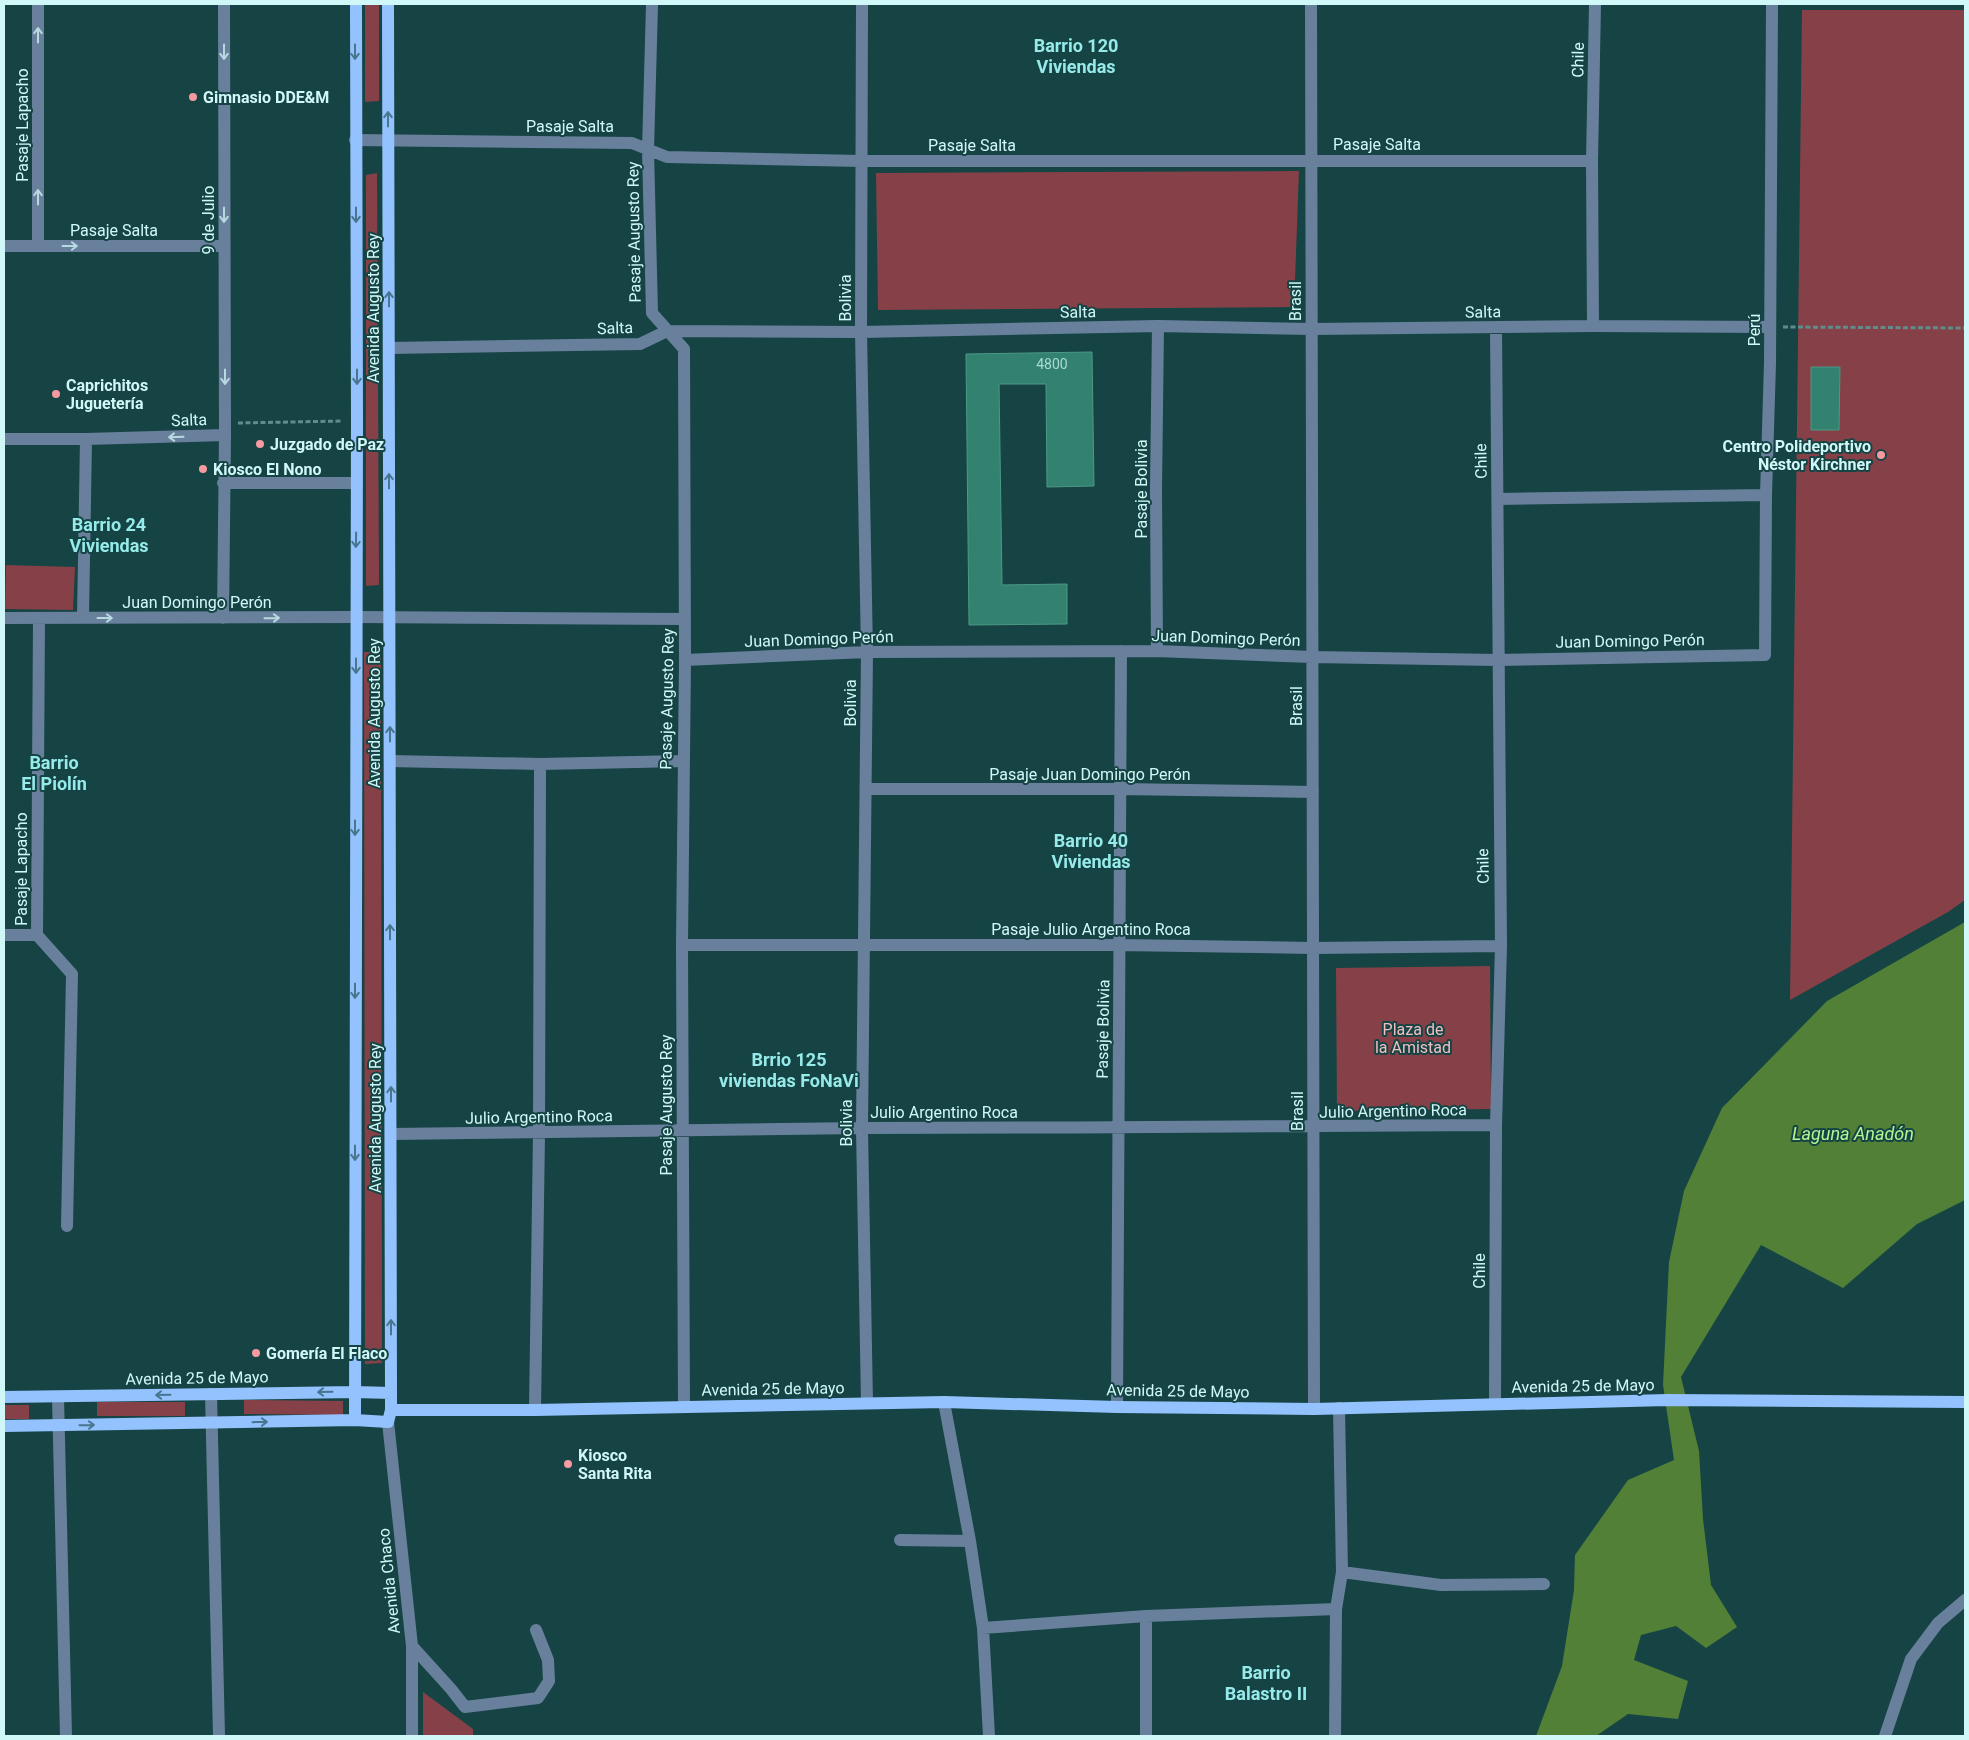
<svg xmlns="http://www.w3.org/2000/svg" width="1969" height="1740" font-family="Roboto,sans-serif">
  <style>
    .green { fill: #854147 }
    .water { fill: #528037 }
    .building { fill: #33816f; stroke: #4c9986 }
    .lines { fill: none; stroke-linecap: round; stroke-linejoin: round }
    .path { stroke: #618c8c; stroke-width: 3; stroke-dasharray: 5 2.5; stroke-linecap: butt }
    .minor { stroke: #69809d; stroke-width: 12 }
    .major { stroke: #94c2fe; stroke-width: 12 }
    .oneway { stroke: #b7dae1 }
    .oneway2 { stroke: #48768e }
    .poi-dot { fill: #f49aa0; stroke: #164444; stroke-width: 2 }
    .labels { text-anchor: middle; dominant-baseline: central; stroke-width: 4; stroke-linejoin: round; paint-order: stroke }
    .number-label { font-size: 14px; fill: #aadad6 }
    .street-label { font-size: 16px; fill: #d1f8f8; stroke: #164444 }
    .poi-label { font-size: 16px; font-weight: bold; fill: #d1f8f8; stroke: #164444; text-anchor: start }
    .park-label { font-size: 16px; fill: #f2bfc1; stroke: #164444 }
    .neighbourhood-label { font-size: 18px; font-weight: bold; fill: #96eaea; stroke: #164444 }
    .water-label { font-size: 18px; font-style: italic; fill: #b4f692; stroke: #164444 }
  </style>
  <rect width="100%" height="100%" fill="#164444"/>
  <path class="green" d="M365 4H379V101L365 102Z
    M1802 10H1965V900L1948 912 1790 1000Z
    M1299 171 1294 307 878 310 876 173Z
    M377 173 379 585 366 586V175Z
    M6 565 75 567 73 610 5 609Z
    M364 652H381L382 1363 365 1364Z
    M1490 966 1491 1109 1337 1111 1336 968Z
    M244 1400 343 1401V1415L244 1414Z
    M97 1402H185V1416H97Z
    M4 1405H29V1419H4Z
    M423 1692 473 1729V1736H423Z"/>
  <path class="water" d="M1965 922V1200L1917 1224 1843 1288 1761 1245 1681 1377 1699 1451 1703 1519 1711 1585 1737 1627 1706 1648 1676 1626 1641 1635 1634 1660 1688 1681 1678 1719 1628 1714 1596 1736H1536L1562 1666 1574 1590 1575 1555 1628 1480 1674 1460 1663 1385 1669 1262 1684 1191 1722 1108 1827 1001Z"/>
  <path class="building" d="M1092 352 1094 486 1047 487 1046 384H999L1002 585 1067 584V624L969 625 966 354Z
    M1811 367H1840L1839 430H1811Z"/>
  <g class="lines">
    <path class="path" d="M1783 327 1965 328
      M238 423 342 421"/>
    <path class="minor" d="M38 4V246
      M652 4 648 150 652 313 684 349 685 660 682 945 684 1407
      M862 4 861 332 867 652 862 1128 867 1403
      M1311 4 1314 1409
      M355 140 632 143 667 157 862 161H1592
      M4 246H224
      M1593 326 1592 161 1595 4
      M389 348 640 344 667 331 861 332 1158 326 1312 329 1593 326 1770 327
      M4 439H86L225 435
      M223 483H357
      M1498 499 1766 495
      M4 618 356 617 684 619
      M83 618 86 439
      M223 618 225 435 224 4
      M39 619 37 935 72 974 67 1226
      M1157 651 1156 489 1158 326
      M685 660 867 652 1157 651 1312 657 1497 660 1765 655 1766 495 1770 363 1772 4
      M390 761 540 764 683 761
      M866 789H1120L1313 792
      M4 935H37
      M682 945H1120L1313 948 1501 946
      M391 1134C548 1133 706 1129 863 1128 1074 1127 1285 1128 1496 1125
      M211 1394 219 1736
      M58 1397 66 1736
      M944 1402 970 1541 983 1628 989 1736
      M1495 1404 1496 1125 1501 946 1496 328
      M1117 1407 1121 651
      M535 1410 539 1133 540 764
      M388 1422 412 1646V1736
      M900 1540 970 1541
      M1342 1572 1441 1585 1544 1584
      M983 1628 1146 1616 1336 1609
      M412 1646 451 1689 465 1707 538 1698 549 1681 548 1660 536 1630
      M1146 1736V1616
      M1335 1736 1336 1609 1342 1572 1339 1408
      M1885 1736 1911 1659 1938 1623 1965 1600"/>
    <path class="major" d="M4 1397 355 1392 391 1393
      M391 1410H535L944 1402 1117 1407 1314 1409 1667 1400 1965 1402
      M355 1420 357 421 356 4
      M4 1426 355 1420 388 1422 391 1410V1393L388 4"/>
  </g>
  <defs><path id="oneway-shaft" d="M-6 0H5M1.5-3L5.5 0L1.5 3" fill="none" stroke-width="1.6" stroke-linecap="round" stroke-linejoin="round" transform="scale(1.25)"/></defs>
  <g class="oneway">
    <use href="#oneway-shaft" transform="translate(38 35) rotate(-90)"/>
    <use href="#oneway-shaft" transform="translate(224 52) rotate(90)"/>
    <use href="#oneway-shaft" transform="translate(38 197) rotate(-90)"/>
    <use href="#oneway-shaft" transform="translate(224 215) rotate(90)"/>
    <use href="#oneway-shaft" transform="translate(70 246)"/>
    <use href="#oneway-shaft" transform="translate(225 377) rotate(90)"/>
    <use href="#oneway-shaft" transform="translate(176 437) rotate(178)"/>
    <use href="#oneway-shaft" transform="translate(105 618)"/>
    <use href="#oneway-shaft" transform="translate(272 618) rotate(-1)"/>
  </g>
  <g class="oneway2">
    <use href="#oneway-shaft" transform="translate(355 52) rotate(90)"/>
    <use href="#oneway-shaft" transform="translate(388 119) rotate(-90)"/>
    <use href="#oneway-shaft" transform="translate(356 215) rotate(90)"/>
    <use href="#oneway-shaft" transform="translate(389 299) rotate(-90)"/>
    <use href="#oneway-shaft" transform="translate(357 377) rotate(90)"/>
    <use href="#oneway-shaft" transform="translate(389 481) rotate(-90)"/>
    <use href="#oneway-shaft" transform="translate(356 540) rotate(91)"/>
    <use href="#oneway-shaft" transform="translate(356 666) rotate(90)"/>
    <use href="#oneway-shaft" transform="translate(390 734) rotate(-90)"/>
    <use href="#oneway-shaft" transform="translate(355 828) rotate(90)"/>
    <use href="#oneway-shaft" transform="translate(390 932) rotate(-90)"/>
    <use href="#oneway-shaft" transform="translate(355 991) rotate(90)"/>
    <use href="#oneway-shaft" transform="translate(391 1094) rotate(-90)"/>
    <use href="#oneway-shaft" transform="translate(355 1153) rotate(90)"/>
    <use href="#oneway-shaft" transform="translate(391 1327) rotate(-90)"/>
    <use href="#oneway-shaft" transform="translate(325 1392) rotate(179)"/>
    <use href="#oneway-shaft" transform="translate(163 1395) rotate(179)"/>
    <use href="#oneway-shaft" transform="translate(260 1422) rotate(-1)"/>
    <use href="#oneway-shaft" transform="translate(87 1425) rotate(-1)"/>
  </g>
  <g class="poi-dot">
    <circle cx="193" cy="97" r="5"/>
    <circle cx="56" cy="394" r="5"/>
    <circle cx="260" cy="444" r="5"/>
    <circle cx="1881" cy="455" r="5"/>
    <circle cx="203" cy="469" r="5"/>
    <circle cx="256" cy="1353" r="5"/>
    <circle cx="568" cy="1464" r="5"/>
  </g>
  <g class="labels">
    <g class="number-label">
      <text x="1052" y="364">4800</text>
    </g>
    <g class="street-label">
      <text transform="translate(1578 60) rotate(-89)">Chile</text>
      <text transform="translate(22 125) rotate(-90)">Pasaje Lapacho</text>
      <text x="570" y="126">Pasaje Salta</text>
      <text x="1377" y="144">Pasaje Salta</text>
      <text x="972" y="145">Pasaje Salta</text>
      <text transform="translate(208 220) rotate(-90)">9 de Julio</text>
      <text x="114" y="230">Pasaje Salta</text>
      <text transform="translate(634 232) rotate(-91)">Pasaje Augusto Rey</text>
      <text transform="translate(845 298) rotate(-90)">Bolivia</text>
      <text transform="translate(1295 301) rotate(-90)">Brasil</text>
      <text transform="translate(373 308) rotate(-90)">Avenida Augusto Rey</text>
      <text transform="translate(1078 312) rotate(-1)">Salta</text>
      <text transform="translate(1483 312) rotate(-1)">Salta</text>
      <text transform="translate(615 328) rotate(-2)">Salta</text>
      <text transform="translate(1754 330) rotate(-90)">Perú</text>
      <text transform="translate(189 420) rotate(-2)">Salta</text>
      <text transform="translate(1481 461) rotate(-91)">Chile</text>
      <text transform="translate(1141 489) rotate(-90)">Pasaje Bolivia</text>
      <text x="197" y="602">Juan Domingo Perón</text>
      <text transform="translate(1226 638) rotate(2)">Juan Domingo Perón</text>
      <text transform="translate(819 639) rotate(-2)">Juan Domingo Perón</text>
      <text transform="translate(1630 641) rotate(-1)">Juan Domingo Perón</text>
      <text transform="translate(667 699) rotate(-89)">Pasaje Augusto Rey</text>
      <text transform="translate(850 703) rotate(-90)">Bolivia</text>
      <text transform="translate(1296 706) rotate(-90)">Brasil</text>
      <text transform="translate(374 713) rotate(-90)">Avenida Augusto Rey</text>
      <text x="1090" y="774">Pasaje Juan Domingo Perón</text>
      <text transform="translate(1483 866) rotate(-91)">Chile</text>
      <text transform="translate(21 869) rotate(-90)">Pasaje Lapacho</text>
      <text x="1091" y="929">Pasaje Julio Argentino Roca</text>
      <text transform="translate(1103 1029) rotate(-89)">Pasaje Bolivia</text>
      <text transform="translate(666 1105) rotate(-90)">Pasaje Augusto Rey</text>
      <text transform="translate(1297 1111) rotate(-90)">Brasil</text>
      <text transform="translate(1393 1111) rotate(-1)">Julio Argentino Roca</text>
      <text x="944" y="1112">Julio Argentino Roca</text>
      <text transform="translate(539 1117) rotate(-1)">Julio Argentino Roca</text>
      <text transform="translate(375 1118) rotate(-90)">Avenida Augusto Rey</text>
      <text transform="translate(846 1123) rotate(-90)">Bolivia</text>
      <text transform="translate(1479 1271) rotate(-90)">Chile</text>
      <text transform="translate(197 1378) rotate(-1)">Avenida 25 de Mayo</text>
      <text transform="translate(1583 1386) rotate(-1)">Avenida 25 de Mayo</text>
      <text transform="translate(773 1389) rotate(-1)">Avenida 25 de Mayo</text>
      <text transform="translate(1178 1391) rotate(1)">Avenida 25 de Mayo</text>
      <text transform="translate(389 1581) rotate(-96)">Avenida Chaco</text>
    </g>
    <g class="poi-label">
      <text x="203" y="97">Gimnasio DDE&amp;M</text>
      <text x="66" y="385">Caprichitos<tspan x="66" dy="18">Juguetería</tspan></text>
      <text x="270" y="444">Juzgado de Paz</text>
      <text x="1871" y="446" text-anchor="end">Centro Polideportivo<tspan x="1871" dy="18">Néstor Kirchner</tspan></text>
      <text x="213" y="469">Kiosco El Nono</text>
      <text x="266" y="1353">Gomería El Flaco</text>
      <text x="578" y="1455">Kiosco<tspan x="578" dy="18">Santa Rita</tspan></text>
    </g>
    <g class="park-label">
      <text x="1413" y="1029">Plaza de<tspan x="1413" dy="18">la Amistad</tspan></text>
    </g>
    <g class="neighbourhood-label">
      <text x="1076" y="45">Barrio 120<tspan x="1076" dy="21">Viviendas</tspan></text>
      <text x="109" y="524">Barrio 24<tspan x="109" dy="21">Viviendas</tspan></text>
      <text x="54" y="762">Barrio<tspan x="54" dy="21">El Piolín</tspan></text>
      <text x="1091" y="840">Barrio 40<tspan x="1091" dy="21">Viviendas</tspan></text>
      <text x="789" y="1059">Brrio 125<tspan x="789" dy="21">viviendas FoNaVi</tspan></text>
      <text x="1266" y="1672">Barrio<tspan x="1266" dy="21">Balastro II</tspan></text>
    </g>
    <g class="water-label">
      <text x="1853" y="1133">Laguna Anadón</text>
    </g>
  </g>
  <rect width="1969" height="1740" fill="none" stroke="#d1f8f8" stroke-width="10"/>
</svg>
